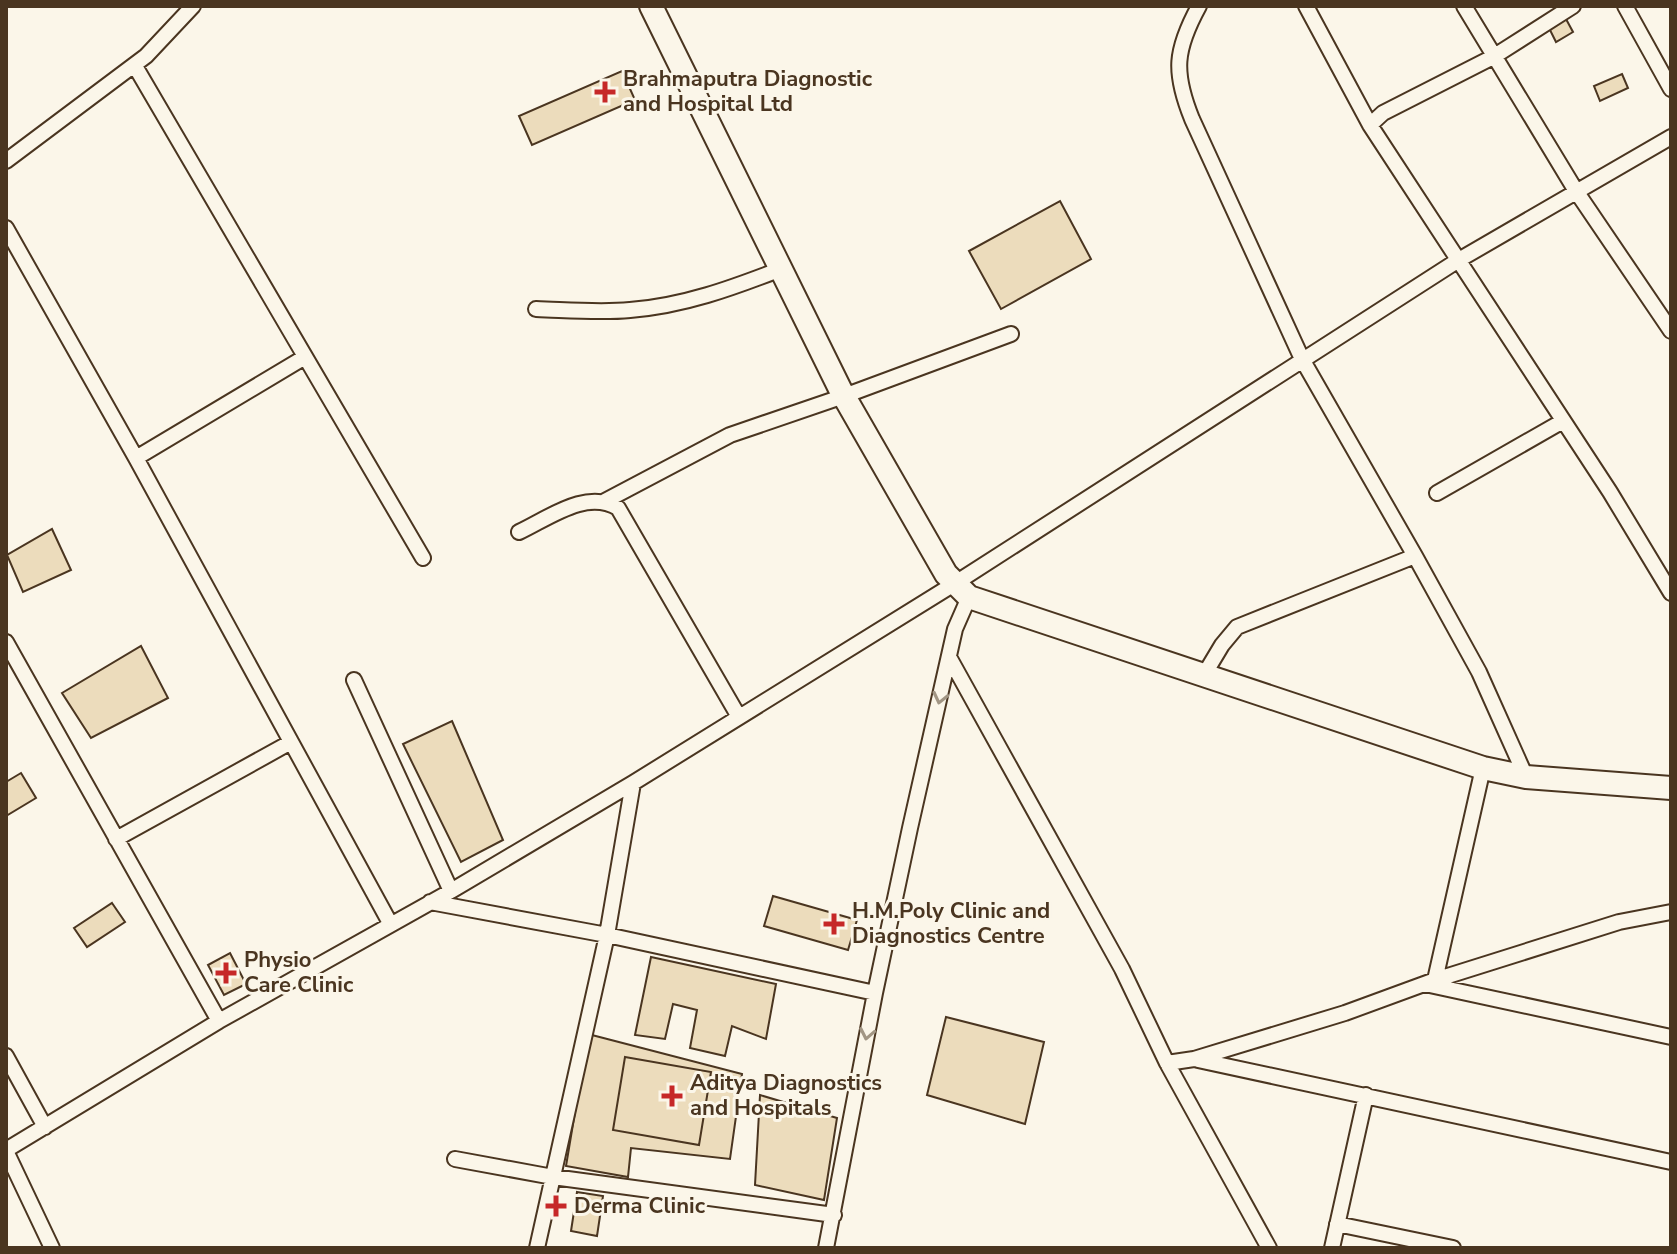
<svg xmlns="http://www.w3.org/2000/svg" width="1677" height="1254" font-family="'Nunito Sans',sans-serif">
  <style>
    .building { fill: #ecdcbc; stroke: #4a3520; stroke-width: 2 }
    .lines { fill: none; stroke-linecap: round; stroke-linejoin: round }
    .minor-casing { stroke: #4a3520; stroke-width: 18 }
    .secondary-casing { stroke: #4a3520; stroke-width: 26 }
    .minor { stroke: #fbf6e9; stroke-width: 14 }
    .secondary { stroke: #fbf6e9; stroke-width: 22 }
    .oneway { stroke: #a29684 }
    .poi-dot { fill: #c62828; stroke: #fbf6e9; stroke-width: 3 }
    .labels { text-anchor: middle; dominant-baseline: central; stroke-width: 6; stroke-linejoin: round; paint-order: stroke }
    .poi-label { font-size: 22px; font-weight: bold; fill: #4a3520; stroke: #fbf6e9; text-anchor: start }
  </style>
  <rect width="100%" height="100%" fill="#fbf6e9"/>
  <path class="building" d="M1566 19 1573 32 1556 42 1549 28Z
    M622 71 635 100 532 145 519 116Z
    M1622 74 1628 88 1600 101 1594 86Z
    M1060 201 1091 259 1001 309 969 251Z
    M52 529 71 570 23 592 7 555Z
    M141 646 168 698 91 738 62 693Z
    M452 721 503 840 461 862 403 744Z
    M21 773 36 798 6 816V782Z
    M773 896 857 920 848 950 764 926Z
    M112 903 125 922 87 947 74 928Z
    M230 953 246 984 224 995 208 965Z
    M651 957 776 984 766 1039 732 1026 725 1056 690 1048 697 1010 673 1004 665 1039 635 1035Z
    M946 1017 1044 1042 1025 1124 927 1095Z
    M588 1034 742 1074 730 1159 631 1148 628 1177 566 1166Z
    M625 1057 711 1072 699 1145 613 1130Z
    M760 1095 837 1118 824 1200 755 1185Z
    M577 1192 603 1196 597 1236 571 1231Z"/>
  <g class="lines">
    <defs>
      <path id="minor" d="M1199 6C1175 50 1173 72 1192 119L1302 359 1415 556 1479 672 1526 777
        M1306 6 1370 125 1610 492 1671 593
        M1464 6 1576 191 1671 331
        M1625 6 1671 89
        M135 66 423 558
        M1370 125 1383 113 1493 57 1573 6
        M6 161 146 56 193 6
        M6 228 136 458 390 923
        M536 309C567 310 600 313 630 310 683 306 732 288 781 269
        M136 458 305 357
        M1437 493 1563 421
        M605 501 730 435 844 396 1011 334
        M519 532C549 518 586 489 618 508L739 717
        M6 642 219 1021
        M949 657 1122 969 1167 1063 1269 1248
        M1204 675 1222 645 1237 627 1415 556
        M354 680 451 891
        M116 839 291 742
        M430 902 607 935 875 993
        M1435 980 1483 768
        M1425 984 1671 1037
        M6 1056 45 1127
        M1198 1060 1671 1162
        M1167 1063 1194 1059 1345 1013 1435 980 1619 922 1671 912
        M6 1150 219 1021 451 891 633 783 954 584 1457 261 1671 137
        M6 1151 52 1248
        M455 1159 553 1177 834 1215
        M1337 1224 1453 1248
        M537 1248 607 935 633 783
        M826 1248 875 993 910 828 955 629 969 597
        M1332 1248 1366 1095"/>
      <path id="secondary" d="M651 6 841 391 946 574 969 597 1483 768 1526 777 1671 788"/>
    </defs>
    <use href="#minor" class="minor-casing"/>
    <use href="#secondary" class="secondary-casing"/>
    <use href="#minor" class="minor"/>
    <use href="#secondary" class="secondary"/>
  </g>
  <defs><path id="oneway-chevron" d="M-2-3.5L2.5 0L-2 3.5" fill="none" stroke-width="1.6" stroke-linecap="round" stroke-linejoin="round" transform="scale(2)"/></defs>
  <g class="oneway">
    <use href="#oneway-chevron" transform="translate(940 698) rotate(103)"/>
    <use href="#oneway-chevron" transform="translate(867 1034) rotate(101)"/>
  </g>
  <g class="poi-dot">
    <path d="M601 80h8v8h8v8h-8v8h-8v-8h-8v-8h8z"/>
    <path d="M830 912h8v8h8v8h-8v8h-8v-8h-8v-8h8z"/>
    <path d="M222 961h8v8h8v8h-8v8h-8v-8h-8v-8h8z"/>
    <path d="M668 1084h8v8h8v8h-8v8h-8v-8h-8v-8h8z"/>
    <path d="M552 1194h8v8h8v8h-8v8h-8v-8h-8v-8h8z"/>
  </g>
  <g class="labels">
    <g class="poi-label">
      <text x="623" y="79">Brahmaputra Diagnostic<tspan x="623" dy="25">and Hospital Ltd</tspan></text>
      <text x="852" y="911">H.M.Poly Clinic and<tspan x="852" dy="25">Diagnostics Centre</tspan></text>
      <text x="244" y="960">Physio<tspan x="244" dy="25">Care Clinic</tspan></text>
      <text x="690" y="1083">Aditya Diagnostics<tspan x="690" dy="25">and Hospitals</tspan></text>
      <text x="574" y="1206">Derma Clinic</text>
    </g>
  </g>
  <rect width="1677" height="1254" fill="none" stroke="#4a3520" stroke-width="16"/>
</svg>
